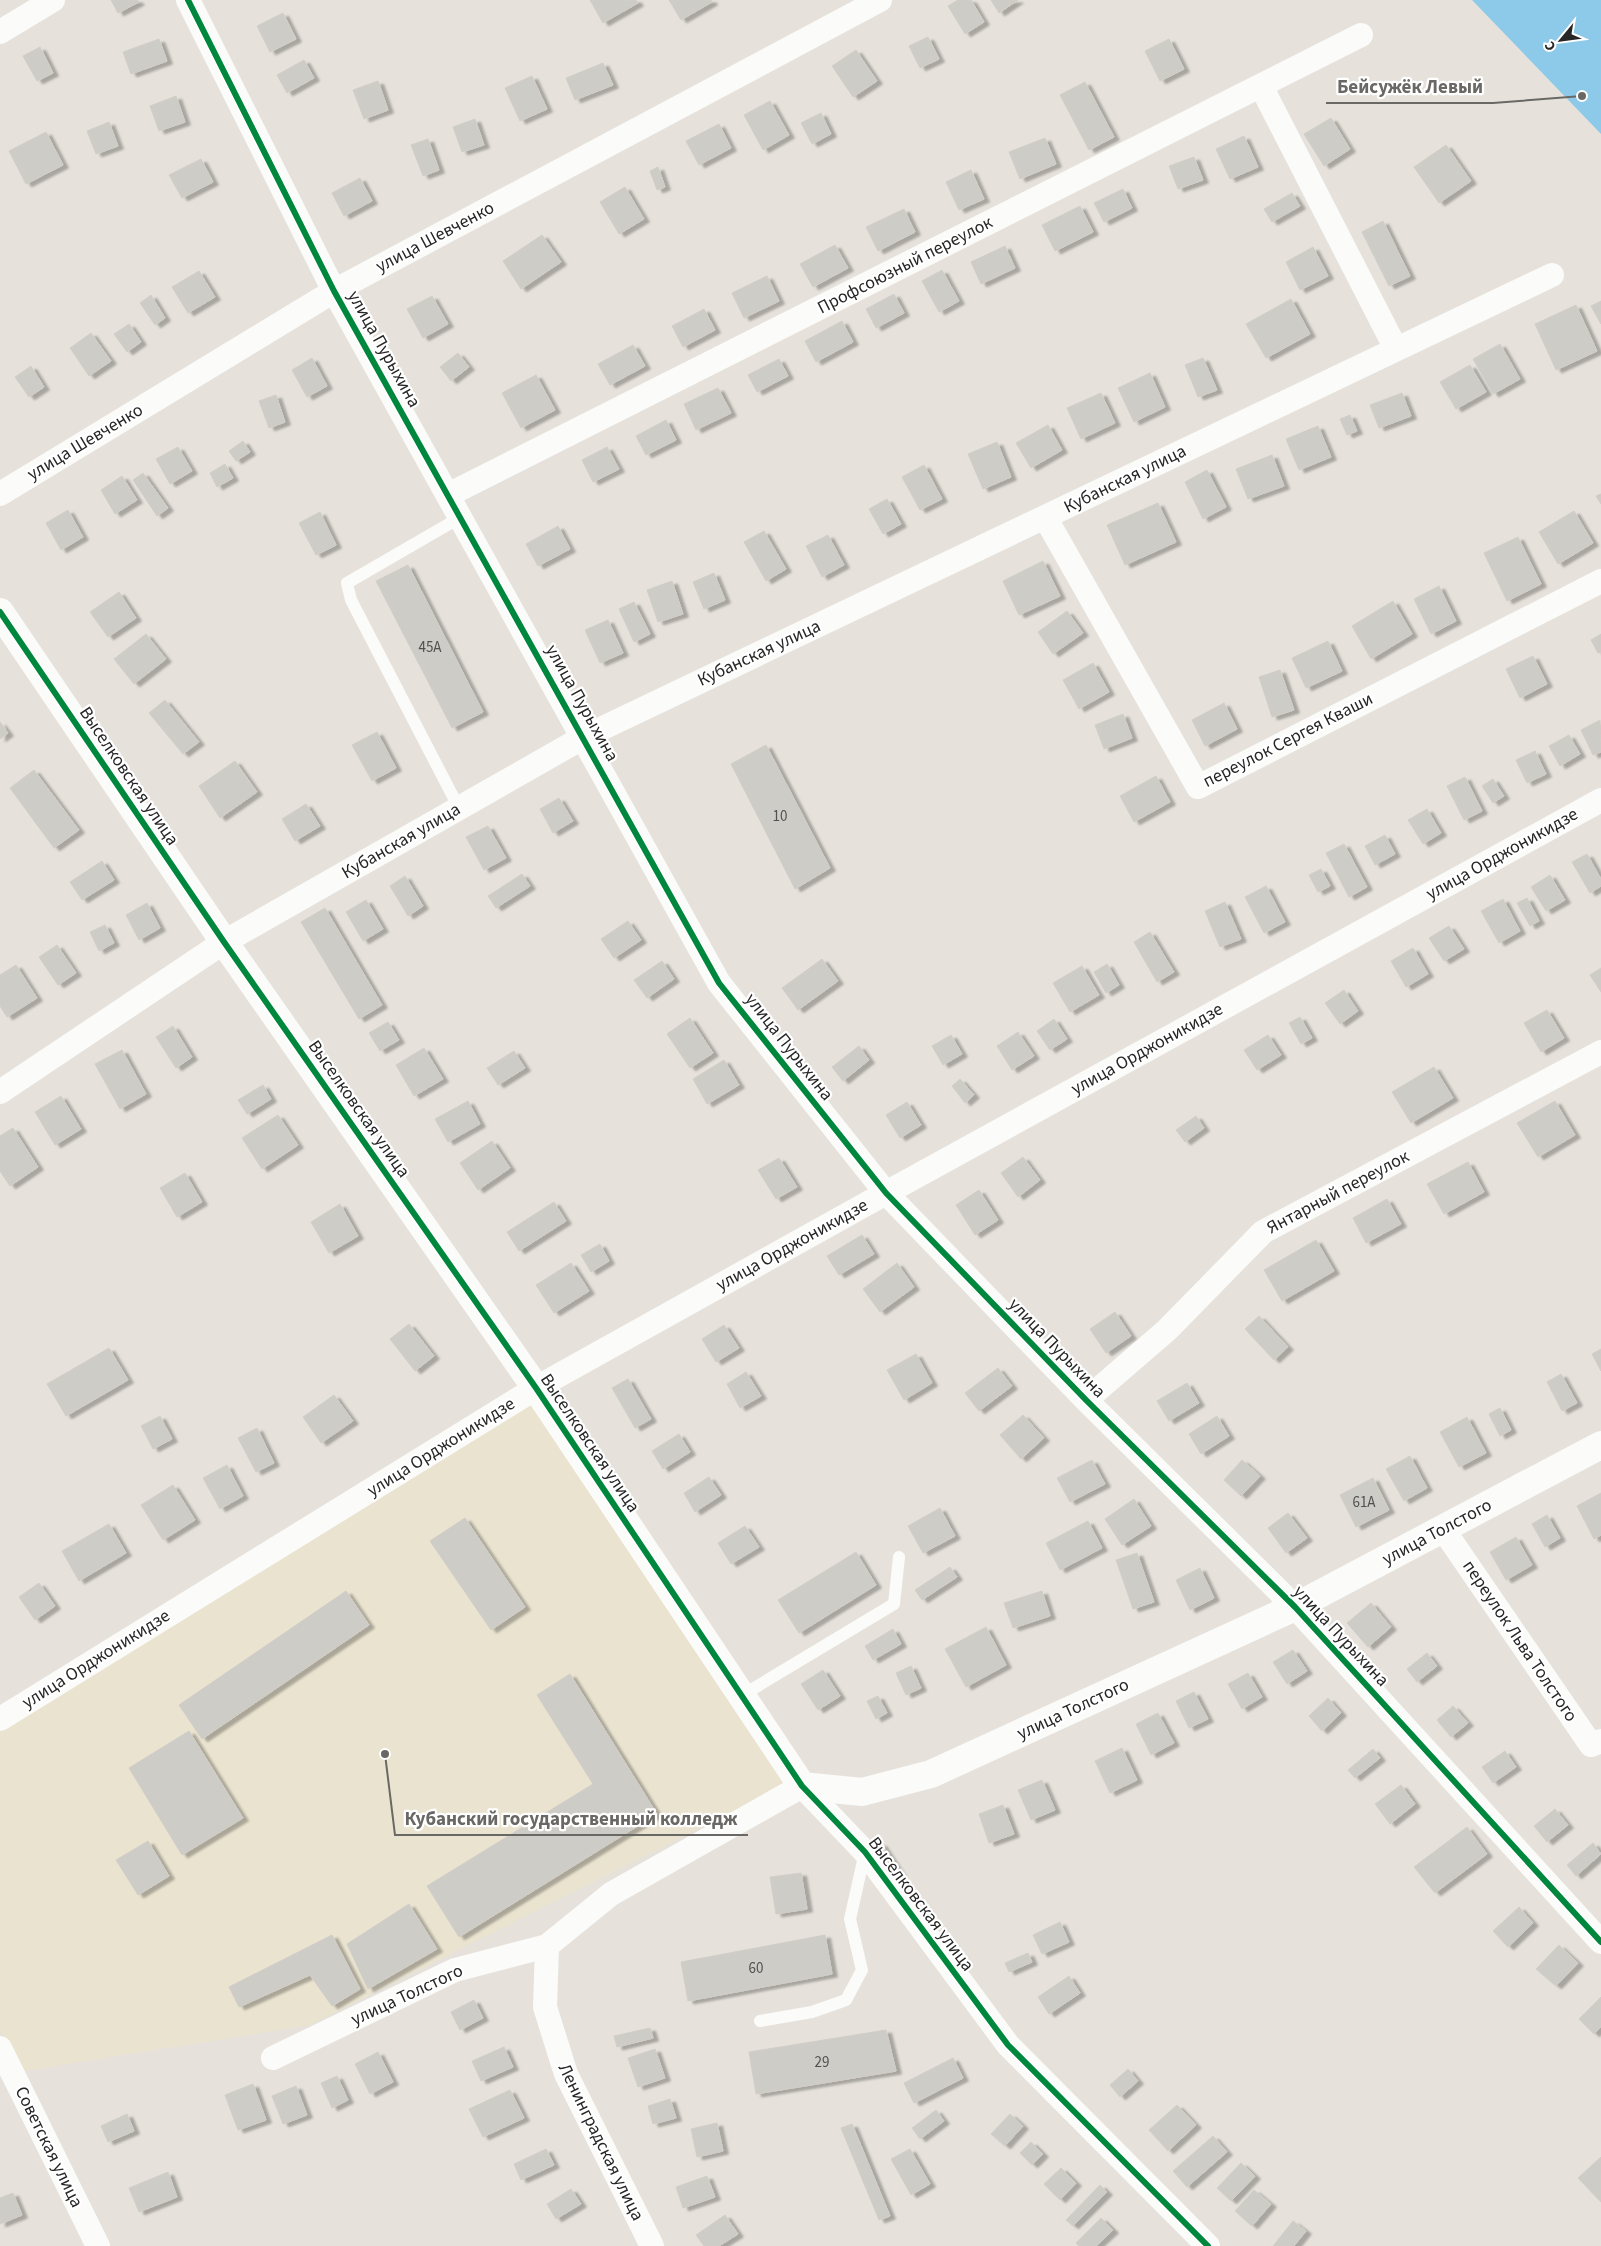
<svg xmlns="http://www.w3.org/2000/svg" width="1601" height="2246" font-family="'Source Sans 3',sans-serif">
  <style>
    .education { fill: #e9e3cf }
    .water { fill: #8dcae9 }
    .building { fill: #ceccc7; stroke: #d1cdc8; filter: url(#shadow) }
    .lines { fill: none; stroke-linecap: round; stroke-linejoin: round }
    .service { stroke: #fbfbfa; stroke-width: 12 }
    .minor { stroke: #fbfbfa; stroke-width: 24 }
    .tertiary { stroke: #fbfbfa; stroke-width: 28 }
    .cycleway-casing { stroke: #fff; stroke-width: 9 }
    .cycleway { stroke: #00873e; stroke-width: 6 }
    .labels { text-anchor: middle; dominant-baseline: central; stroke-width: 4.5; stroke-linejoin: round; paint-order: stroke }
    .number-label { font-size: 15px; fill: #51504f }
    .street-label { font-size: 18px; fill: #262626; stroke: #fff }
    .leader { fill: none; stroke: #696865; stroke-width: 2 }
    .callout-dot { fill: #696865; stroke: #fff; stroke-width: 2 }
    .callout-label { font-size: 19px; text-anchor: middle; font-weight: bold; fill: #696865; stroke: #fff; stroke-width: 4.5; stroke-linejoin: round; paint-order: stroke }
  </style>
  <defs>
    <filter id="shadow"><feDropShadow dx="5.5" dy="3" stdDeviation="1" flood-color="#0004"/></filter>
  </defs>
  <rect width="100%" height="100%" fill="#e6e2db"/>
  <path class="education" d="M534 1399 790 1783 310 2025 24 2071 0 2031V1724Z"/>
  <path class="water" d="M1472 0H1601V134Z"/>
  <path class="building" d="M111 0H137L139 2 118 13Z
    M590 0H636L638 3 603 23Z
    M669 0H711L712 2 681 20Z
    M958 0H971L984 22 965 34 948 6Z
    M991 0H1018L999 13Z
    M283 13 296 39 270 52 257 26Z
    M928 37 939 59 920 68 909 46Z
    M159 39 167 61 131 74 123 52Z
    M1169 39 1184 69 1160 81 1145 51Z
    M40 47 53 73 37 81 23 56Z
    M856 50 877 81 853 97 832 66Z
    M304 60 314 78 287 93 277 75Z
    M603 63 613 85 575 100 566 78Z
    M532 76 547 109 520 121 505 88Z
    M378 81 388 110 364 119 353 90Z
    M1085 82 1114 137 1089 150 1060 95Z
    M176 96 185 122 159 131 150 106Z
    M770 101 789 135 763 150 744 115Z
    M821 113 831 134 812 144 801 123Z
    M1331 118 1350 149 1324 166 1304 134Z
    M475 119 484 145 462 152 453 127Z
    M109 122 118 146 96 154 87 131Z
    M719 124 731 148 699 165 686 141Z
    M46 132 63 165 26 184 9 151Z
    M1244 136 1258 167 1230 179 1216 149Z
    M1045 138 1056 164 1020 179 1009 152Z
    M428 139 439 170 423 176 411 145Z
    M1446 145 1471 181 1439 203 1414 167Z
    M1194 157 1203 180 1178 189 1169 166Z
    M201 159 213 182 182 198 169 175Z
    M658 167 665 187 657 190 650 171Z
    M971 170 984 199 959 210 946 182Z
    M360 178 372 201 344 216 332 193Z
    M625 187 644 219 619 234 600 202Z
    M1123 189 1132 208 1104 222 1094 203Z
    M1292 193 1300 206 1272 222 1264 209Z
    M1080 206 1093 232 1055 251 1042 225Z
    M904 209 915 232 878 251 866 227Z
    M1383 221 1410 276 1389 286 1362 232Z
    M542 235 561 262 521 289 503 261Z
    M835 245 848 268 813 287 800 264Z
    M1005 246 1015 268 981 284 971 262Z
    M1313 247 1328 276 1300 290 1286 262Z
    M942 270 959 301 939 312 922 281Z
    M199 271 215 297 188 313 172 287Z
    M767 276 779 301 744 318 732 293Z
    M894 294 904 313 876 328 866 309Z
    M151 295 165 318 155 325 140 303Z
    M432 296 448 324 423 338 407 309Z
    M1291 299 1310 334 1266 358 1246 324Z
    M1601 301V324L1591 306Z
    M1576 305 1597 351 1556 370 1535 324Z
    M704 309 715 330 683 347 672 326Z
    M842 321 853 342 816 362 805 341Z
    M129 324 141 342 127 352 114 334Z
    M91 333 111 361 89 376 70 348Z
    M1500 344 1520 379 1493 394 1473 359Z
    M633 345 645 366 610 385 598 364Z
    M458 353 469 367 451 381 440 367Z
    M312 358 327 386 307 397 292 370Z
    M1203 358 1217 390 1198 397 1185 365Z
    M779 359 788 376 757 392 748 375Z
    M1470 365 1486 392 1456 409 1440 382Z
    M31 366 44 387 29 397 15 377Z
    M1150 373 1165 407 1134 422 1118 388Z
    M536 375 555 410 521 428 502 393Z
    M718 388 731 413 696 430 684 404Z
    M1101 393 1115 423 1081 439 1067 408Z
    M1402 393 1411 416 1379 428 1370 405Z
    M276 395 285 422 269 428 259 401Z
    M1350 415 1357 431 1347 435 1340 419Z
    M666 420 676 440 646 455 636 436Z
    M1048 425 1062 450 1031 468 1016 443Z
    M1318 426 1331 457 1299 470 1286 439Z
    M243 441 250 452 236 461 229 451Z
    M997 442 1011 477 983 489 968 454Z
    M178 447 192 471 170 484 156 459Z
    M607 447 619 469 593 482 582 460Z
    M1272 455 1284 486 1248 499 1236 469Z
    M225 464 233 478 217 487 210 473Z
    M924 465 942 499 920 510 902 477Z
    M1207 470 1226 507 1203 519 1185 482Z
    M143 473 168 508 157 516 133 480Z
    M122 476 137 500 115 514 101 490Z
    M1601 494V504L1596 496Z
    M887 499 901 524 883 534 869 509Z
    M1158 503 1176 542 1125 565 1107 525Z
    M68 510 83 537 61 550 46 523Z
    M1574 511 1593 543 1558 564 1539 532Z
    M320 512 336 545 316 555 299 523Z
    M558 526 570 549 538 566 526 544Z
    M764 531 786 569 766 581 744 542Z
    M828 535 844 565 822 577 806 546Z
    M1518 537 1541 584 1507 601 1484 553Z
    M1043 561 1060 596 1019 615 1003 581Z
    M408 565 483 712 452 728 376 581Z
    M714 573 725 600 704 609 693 582Z
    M672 581 683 614 658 622 647 590Z
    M1439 586 1456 621 1431 634 1414 599Z
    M119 592 136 618 108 637 90 612Z
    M1393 601 1412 634 1371 659 1352 626Z
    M634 602 650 634 634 642 619 609Z
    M1067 611 1083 633 1053 654 1038 632Z
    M608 620 623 653 600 663 585 630Z
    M146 634 166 659 134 684 114 659Z
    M1601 634V652L1598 653 1591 640Z
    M1328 641 1342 671 1306 688 1292 658Z
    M1533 656 1547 684 1520 698 1506 669Z
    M1093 663 1109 692 1079 709 1063 680Z
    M1280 670 1294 710 1272 717 1259 677Z
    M165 700 199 742 183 754 149 713Z
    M1224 703 1237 729 1205 746 1192 720Z
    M1123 714 1132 738 1104 749 1095 725Z
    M1600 720 1601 752 1593 755 1581 730Z
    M0 722 8 733 0 739Z
    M377 732 396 768 372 781 352 745Z
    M1569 735 1580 754 1560 766 1549 746Z
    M766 745 830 868 795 889 731 764Z
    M1535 751 1546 774 1527 783 1516 760Z
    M235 761 257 792 220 818 199 786Z
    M34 770 79 830 54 848 10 788Z
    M1156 776 1170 802 1134 822 1120 796Z
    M1465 777 1482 811 1464 820 1447 786Z
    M1493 779 1504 796 1493 803 1482 786Z
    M559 798 573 821 553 833 540 809Z
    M306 804 320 826 295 841 282 819Z
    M1427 809 1441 833 1423 844 1408 820Z
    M488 826 506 858 484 870 466 837Z
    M1385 835 1395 854 1375 865 1365 846Z
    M1344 844 1367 887 1349 897 1326 853Z
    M1587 854 1601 879V886L1590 893 1572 862Z
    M102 861 114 880 82 900 70 882Z
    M1321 869 1330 886 1318 892 1309 875Z
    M522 874 530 886 496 908 488 896Z
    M1550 875 1565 900 1546 911 1531 887Z
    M405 876 423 906 408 916 390 886Z
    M1266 886 1285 922 1264 933 1245 897Z
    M1527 898 1539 921 1530 926 1517 903Z
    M1503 899 1520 931 1499 943 1481 911Z
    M366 900 383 929 363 941 346 912Z
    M1225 902 1241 939 1220 947 1205 911Z
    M147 903 160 928 139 940 126 915Z
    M325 908 382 1005 359 1019 301 922Z
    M628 921 641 940 614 958 601 939Z
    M105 925 114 943 99 951 90 932Z
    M1449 926 1464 949 1444 961 1429 938Z
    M1150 932 1174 972 1157 982 1134 942Z
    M57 945 76 973 58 985 39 957Z
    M1413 948 1428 974 1406 987 1391 961Z
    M822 959 838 981 798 1010 782 988Z
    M662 961 674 979 647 998 634 980Z
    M1107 964 1119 985 1106 993 1094 972Z
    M16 965 37 998 7 1017 0 1006V975Z
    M1082 966 1099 995 1070 1012 1053 983Z
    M1601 968V992L1590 975Z
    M1344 990 1358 1011 1340 1024 1325 1003Z
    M1547 1010 1564 1038 1541 1052 1524 1023Z
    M1300 1017 1312 1038 1301 1044 1289 1023Z
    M690 1018 713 1053 690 1068 667 1034Z
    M1054 1019 1067 1039 1050 1050 1037 1031Z
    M388 1022 399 1040 380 1051 369 1033Z
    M173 1026 192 1057 176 1068 156 1037Z
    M1018 1032 1034 1056 1012 1070 997 1046Z
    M951 1035 962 1054 943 1065 932 1046Z
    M1268 1035 1281 1055 1257 1070 1244 1050Z
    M859 1046 869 1060 843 1081 832 1067Z
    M424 1048 443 1079 414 1096 396 1065Z
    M122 1050 146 1094 120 1109 95 1064Z
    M514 1051 525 1068 498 1085 487 1068Z
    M724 1060 739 1085 707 1104 693 1079Z
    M1434 1067 1453 1098 1411 1123 1392 1092Z
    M960 1079 974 1095 965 1103 952 1086Z
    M263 1085 271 1099 247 1114 238 1100Z
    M61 1096 81 1129 55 1145 35 1112Z
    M468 1101 480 1124 448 1142 435 1119Z
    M1555 1101 1575 1135 1538 1157 1517 1123Z
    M907 1102 921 1125 900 1138 886 1115Z
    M278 1115 298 1145 262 1169 242 1138Z
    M1196 1116 1204 1128 1185 1142 1176 1130Z
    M13 1128 38 1167 10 1186 0 1171V1136Z
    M492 1141 510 1168 478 1190 460 1163Z
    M1023 1157 1040 1180 1018 1197 1001 1173Z
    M779 1158 797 1187 776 1199 758 1170Z
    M1468 1162 1484 1192 1444 1214 1427 1184Z
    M185 1173 202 1202 177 1217 160 1188Z
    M979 1190 998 1220 975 1235 956 1205Z
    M1387 1199 1401 1224 1366 1243 1353 1218Z
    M554 1202 566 1221 519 1251 507 1232Z
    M340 1204 358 1236 329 1253 311 1222Z
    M862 1235 874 1254 839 1275 827 1256Z
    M1316 1240 1334 1271 1282 1301 1264 1270Z
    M600 1244 609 1261 591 1272 581 1255Z
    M571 1263 589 1291 554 1313 536 1285Z
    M897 1263 914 1287 880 1312 863 1289Z
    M1115 1312 1131 1336 1106 1353 1090 1329Z
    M1259 1316 1288 1347 1274 1360 1245 1329Z
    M409 1324 434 1356 415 1371 390 1339Z
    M724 1325 739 1348 716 1362 702 1339Z
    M109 1348 128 1380 66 1416 47 1384Z
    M1601 1349V1371L1592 1354Z
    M916 1354 932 1383 904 1400 887 1370Z
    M998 1368 1012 1386 979 1411 965 1393Z
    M746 1372 761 1396 740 1408 727 1384Z
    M1561 1374 1577 1403 1562 1411 1547 1382Z
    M628 1379 651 1419 635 1428 612 1388Z
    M1187 1383 1199 1403 1169 1421 1157 1401Z
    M334 1395 353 1421 321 1443 303 1417Z
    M1500 1408 1511 1430 1500 1436 1489 1414Z
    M1023 1415 1044 1438 1021 1459 1000 1435Z
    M160 1416 172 1439 153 1449 141 1426Z
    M1217 1416 1229 1436 1201 1454 1189 1434Z
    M1467 1417 1486 1453 1459 1467 1440 1432Z
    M257 1428 274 1463 256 1472 238 1438Z
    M679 1434 690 1452 663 1469 652 1451Z
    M1410 1456 1427 1488 1404 1501 1386 1469Z
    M1092 1460 1105 1484 1070 1502 1057 1478Z
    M1242 1460 1260 1476 1241 1496 1224 1480Z
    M227 1465 243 1496 220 1509 203 1478Z
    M709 1477 721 1495 695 1512 684 1493Z
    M1373 1478 1389 1510 1356 1527 1340 1495Z
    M173 1485 195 1520 163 1540 141 1505Z
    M1601 1493V1535L1594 1539 1577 1506Z
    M1134 1499 1151 1526 1122 1545 1105 1519Z
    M940 1508 955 1536 923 1553 908 1526Z
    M1288 1513 1307 1538 1286 1553 1268 1528Z
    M1547 1515 1560 1538 1545 1547 1532 1524Z
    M465 1518 525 1607 491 1630 430 1541Z
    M1088 1521 1102 1548 1060 1570 1046 1543Z
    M109 1524 126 1553 79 1581 62 1551Z
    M745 1526 759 1547 731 1564 718 1543Z
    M1516 1537 1532 1565 1506 1580 1490 1552Z
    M856 1552 876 1585 799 1633 778 1600Z
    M1137 1553 1154 1602 1133 1609 1116 1560Z
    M950 1567 957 1577 922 1600 915 1590Z
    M1200 1568 1214 1598 1190 1610 1176 1580Z
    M39 1583 55 1606 35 1620 19 1597Z
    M346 1591 369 1625 202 1739 179 1705Z
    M1042 1591 1050 1616 1013 1628 1004 1603Z
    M1371 1603 1391 1627 1368 1647 1347 1623Z
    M986 1627 1006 1665 966 1687 945 1649Z
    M893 1629 901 1644 873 1660 865 1646Z
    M1293 1650 1307 1671 1287 1684 1273 1662Z
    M1427 1653 1437 1666 1417 1682 1407 1669Z
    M911 1666 921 1688 906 1695 896 1673Z
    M823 1670 840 1696 818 1710 801 1684Z
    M1248 1673 1262 1697 1242 1709 1228 1684Z
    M570 1674 657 1814 459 1937 427 1886 593 1784 537 1695Z
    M1194 1692 1208 1719 1189 1728 1176 1701Z
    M878 1696 887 1713 876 1719 867 1701Z
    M1328 1698 1341 1713 1322 1731 1309 1716Z
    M1453 1706 1468 1723 1451 1737 1437 1720Z
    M1158 1713 1174 1743 1151 1755 1136 1724Z
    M189 1731 243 1818 182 1855 129 1768Z
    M1122 1748 1137 1780 1110 1793 1095 1761Z
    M1373 1749 1380 1758 1355 1778 1348 1770Z
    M1505 1751 1516 1767 1493 1783 1482 1767Z
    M1042 1780 1055 1810 1031 1820 1018 1790Z
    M1401 1785 1415 1804 1390 1824 1375 1804Z
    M1003 1805 1014 1834 989 1843 979 1814Z
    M1555 1809 1568 1825 1547 1842 1534 1826Z
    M1467 1827 1487 1854 1435 1893 1414 1867Z
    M148 1841 169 1876 138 1895 116 1860Z
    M881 1843 901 1874 891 1881 871 1849Z
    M1593 1843 1601 1854 1576 1876 1567 1865Z
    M801 1873 807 1909 776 1914 770 1877Z
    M409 1904 437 1949 368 1989 347 1944Z
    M1519 1907 1533 1923 1508 1947 1493 1931Z
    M1060 1922 1069 1942 1042 1954 1033 1935Z
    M332 1935 360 1989 332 2006 310 1975 239 2007 229 1987Z
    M825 1935 832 1974 688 2001 681 1962Z
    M1559 1945 1578 1963 1556 1986 1536 1969Z
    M1028 1953 1032 1962 1009 1972 1005 1963Z
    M1069 1976 1080 1993 1049 2014 1038 1997Z
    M1601 1997V2027L1594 2034 1579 2019Z
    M474 2000 483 2018 460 2030 451 2012Z
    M650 2028 653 2038 617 2047 614 2036Z
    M886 2030 896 2071 756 2094 749 2052Z
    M504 2047 513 2067 481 2081 472 2061Z
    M655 2049 665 2078 638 2087 628 2058Z
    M378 2052 393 2082 370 2094 355 2064Z
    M953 2058 963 2078 914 2103 904 2083Z
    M1128 2069 1138 2081 1120 2097 1110 2085Z
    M337 2076 348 2100 332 2108 321 2083Z
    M253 2084 266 2120 238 2130 225 2095Z
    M296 2086 307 2115 283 2124 272 2096Z
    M510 2090 524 2118 483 2137 469 2109Z
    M670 2099 676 2118 653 2124 648 2106Z
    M1177 2105 1196 2125 1168 2151 1149 2130Z
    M936 2110 944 2121 920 2139 912 2128Z
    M127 2114 134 2131 108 2142 101 2126Z
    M1010 2114 1023 2126 1005 2146 991 2134Z
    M717 2123 723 2151 697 2157 691 2129Z
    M852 2124 890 2216 879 2220 841 2128Z
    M1213 2136 1227 2152 1187 2187 1173 2171Z
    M1031 2142 1043 2154 1032 2165 1020 2153Z
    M546 2149 554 2165 521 2180 514 2164Z
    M910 2149 930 2184 911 2195 891 2159Z
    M1601 2157V2202L1578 2178Z
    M1241 2163 1255 2176 1231 2201 1217 2188Z
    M1061 2168 1076 2183 1060 2200 1044 2184Z
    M168 2172 177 2197 139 2212 129 2188Z
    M707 2176 715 2197 683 2208 676 2187Z
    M1100 2185 1107 2192 1073 2226 1066 2220Z
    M571 2189 581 2204 556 2219 547 2204Z
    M1254 2190 1271 2204 1252 2226 1235 2211Z
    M13 2193 22 2215 0 2224V2198Z
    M725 2215 738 2234 719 2246H704L696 2235Z
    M1101 2218 1113 2230 1096 2246H1079L1076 2243Z
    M1293 2221 1306 2231 1294 2246H1273Z"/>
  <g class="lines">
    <path class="service" d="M459 808 351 600 347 583 461 517
      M741 1696 894 1604 899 1557
      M760 2021 812 2012 846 2000 862 1970 850 1919 865 1852"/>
    <path class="minor" d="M188 0 334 291 719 983 886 1193 1086 1400 1295 1607 1601 1942
      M0 32 53 0
      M1261 86 1396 349
      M0 494 334 291 880 0
      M448 495 1361 35
      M1045 517 1198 787 1601 581
      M0 1092 224 942 584 737 1552 275
      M1086 1400 1167 1330 1263 1232 1601 1052
      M1443 1529 1591 1745 1601 1741
      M0 1719 536 1388 886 1193 1601 800
      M0 2048 98 2246
      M273 2058 455 1970 547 1946
      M652 2246 566 2074 545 2007 547 1946 611 1894 802 1786 865 1852 1008 2045 1208 2246"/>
    <path class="tertiary" d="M0 612 224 942 536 1388 802 1786 862 1792 931 1774 1295 1607 1601 1445"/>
    <defs>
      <path id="cycleway" d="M188 0 334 291 719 983 886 1193 1086 1400 1295 1607 1601 1942
        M0 612 224 942 536 1388 802 1786 865 1852 1008 2045 1208 2246"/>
    </defs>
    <use href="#cycleway" class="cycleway-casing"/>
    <use href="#cycleway" class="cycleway"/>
  </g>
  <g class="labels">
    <g class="number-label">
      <text x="430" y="647">45А</text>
      <text x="780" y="816">10</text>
      <text x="1364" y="1502">61А</text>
      <text x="756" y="1968">60</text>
      <text x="822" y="2062">29</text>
    </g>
    <g class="street-label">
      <text transform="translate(435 237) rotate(-28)">улица Шевченко</text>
      <text transform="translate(905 265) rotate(-27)">Профсоюзный переулок</text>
      <text transform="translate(384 349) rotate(61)">улица Пурыхина</text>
      <text transform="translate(85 442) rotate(-31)">улица Шевченко</text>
      <text transform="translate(1125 479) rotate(-26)">Кубанская улица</text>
      <text transform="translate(759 653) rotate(-25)">Кубанская улица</text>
      <text transform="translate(582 703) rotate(61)">улица Пурыхина</text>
      <text transform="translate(1288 740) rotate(-27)">переулок Сергея Кваши</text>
      <text transform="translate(129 776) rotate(56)">Выселковская улица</text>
      <text transform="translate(401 841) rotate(-30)">Кубанская улица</text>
      <text transform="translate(1502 854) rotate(-29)">улица Орджоникидзе</text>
      <text transform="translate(789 1047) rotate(52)">улица Пурыхина</text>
      <text transform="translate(1147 1049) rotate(-29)">улица Орджоникидзе</text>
      <text transform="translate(359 1109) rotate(55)">Выселковская улица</text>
      <text transform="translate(1338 1192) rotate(-28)">Янтарный переулок</text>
      <text transform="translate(792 1245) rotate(-29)">улица Орджоникидзе</text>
      <text transform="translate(1057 1348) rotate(46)">улица Пурыхина</text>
      <text transform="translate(590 1443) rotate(56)">Выселковская улица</text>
      <text transform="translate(441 1447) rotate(-32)">улица Орджоникидзе</text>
      <text transform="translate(1437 1532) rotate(-28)">улица Толстого</text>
      <text transform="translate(1341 1636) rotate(47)">улица Пурыхина</text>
      <text transform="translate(1520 1641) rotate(56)">переулок Льва Толстого</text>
      <text transform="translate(96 1659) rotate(-32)">улица Орджоникидзе</text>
      <text transform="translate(1073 1709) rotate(-25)">улица Толстого</text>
      <text transform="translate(921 1904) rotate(53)">Выселковская улица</text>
      <text transform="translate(407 1995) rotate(-25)">улица Толстого</text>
      <text transform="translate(601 2142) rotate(64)">Ленинградская улица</text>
      <text transform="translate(49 2147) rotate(64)">Советская улица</text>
    </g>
  </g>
  <path class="leader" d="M1582 96L1493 103H1326M385 1754L395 1835H748"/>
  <g class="callout-dot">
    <circle cx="1582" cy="96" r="5"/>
    <circle cx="385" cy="1754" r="5"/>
  </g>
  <g class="callout-label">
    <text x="1410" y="93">Бейсужёк Левый</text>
    <text x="571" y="1825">Кубанский государственный колледж</text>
  </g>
  <g transform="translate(1561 40) rotate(241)" stroke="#ffffff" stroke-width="4" paint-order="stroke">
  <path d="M0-4L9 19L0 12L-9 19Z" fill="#262626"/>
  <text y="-8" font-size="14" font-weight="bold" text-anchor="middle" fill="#262626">С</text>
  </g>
</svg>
